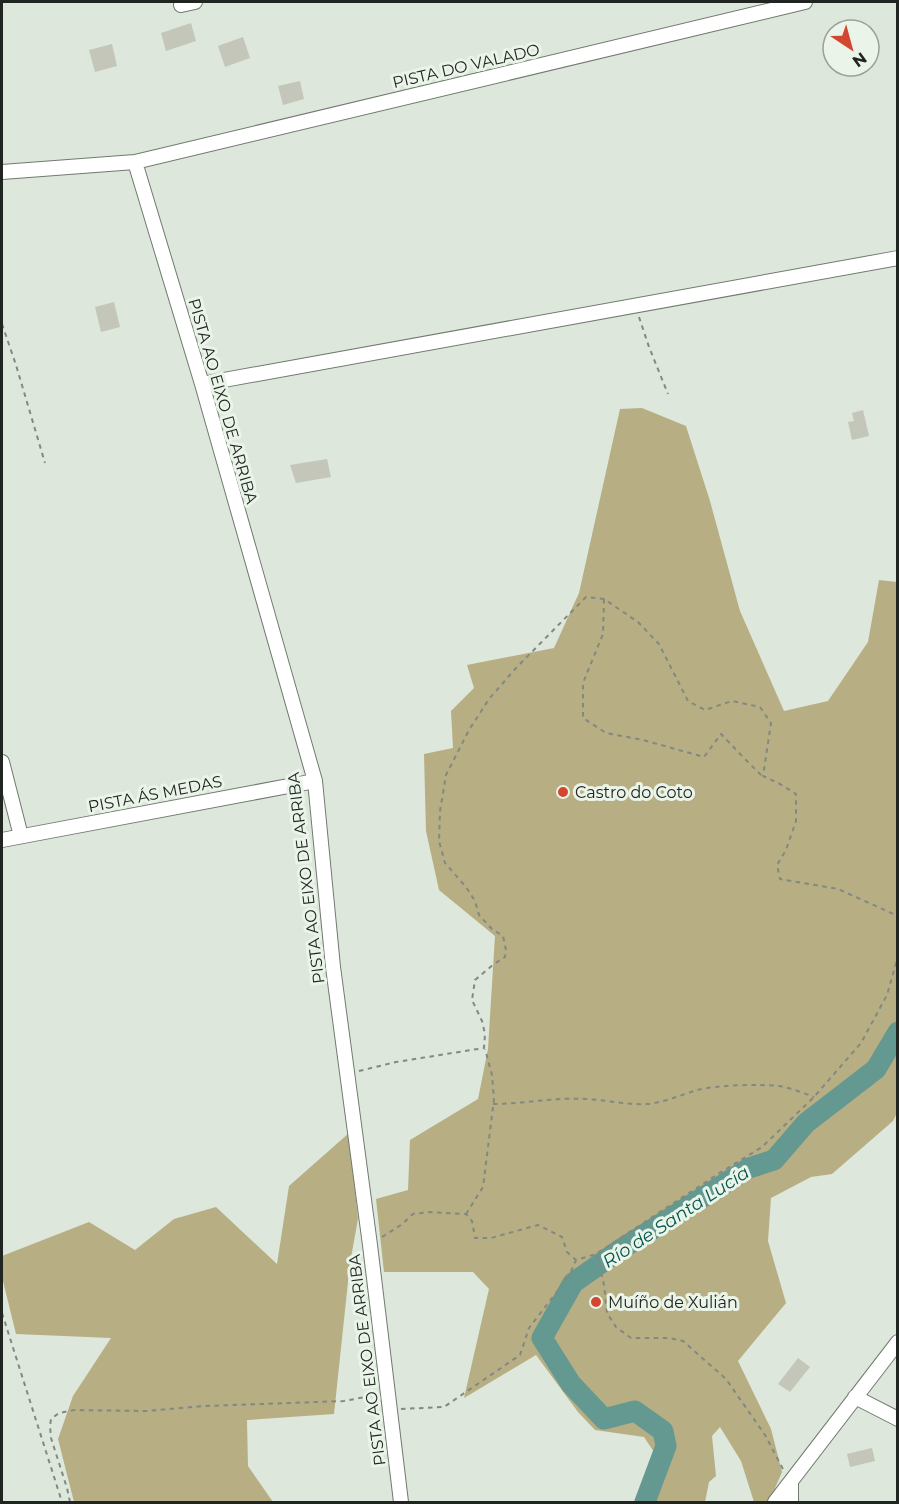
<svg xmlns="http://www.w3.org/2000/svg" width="899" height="1504" font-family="Montserrat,sans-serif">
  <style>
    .forest { fill: #b8ae83 }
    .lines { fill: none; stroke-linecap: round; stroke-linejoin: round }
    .river { stroke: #639990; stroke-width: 21 }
    .building { fill: #c3c6b8 }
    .minor-casing { stroke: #717a6f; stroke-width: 16 }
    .path { stroke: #828981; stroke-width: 2; stroke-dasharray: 4.5 4.5; stroke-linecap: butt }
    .minor { stroke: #fff; stroke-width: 14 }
    .poi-dot { fill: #d34730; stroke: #eaf4e8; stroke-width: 2 }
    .labels { text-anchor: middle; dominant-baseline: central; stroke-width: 6; stroke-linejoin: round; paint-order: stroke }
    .street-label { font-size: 16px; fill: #212521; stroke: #eaf4e8 }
    .poi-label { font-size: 16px; fill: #212521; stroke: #eaf4e8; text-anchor: start }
    .water-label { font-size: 18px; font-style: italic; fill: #04564d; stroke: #eaf4e8 }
  </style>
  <rect width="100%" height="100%" fill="#dde7db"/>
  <path class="forest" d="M642 408 686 426 710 501 740 611 784 711 828 701 868 642 879 580 897 582V1113L893 1121 832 1174 811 1177 771 1198 768 1241 786 1303 738 1361 771 1429 782 1472 769 1502H754L741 1461 720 1427 712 1436 716 1476 709 1482 705 1502H641L656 1455 644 1437 595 1430 578 1412 536 1355 464 1398 489 1289 473 1272H384L376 1199 408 1190 410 1140 478 1099 488 1049 495 936 439 890 426 831 424 754 453 748 451 711 474 688 467 665 554 648 579 593 620 409Z
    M349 1133 358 1219 350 1263 334 1414 247 1420 248 1466 273 1502H74L58 1439 73 1396 111 1338 16 1334 2 1277V1256L89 1222 135 1250 174 1219 216 1207 277 1264 289 1186Z"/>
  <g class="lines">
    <path class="river" d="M645 1502 666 1446 663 1431 635 1411 604 1419 571 1384 542 1338 573 1283 618 1251 749 1168 774 1160 806 1123 876 1069 898 1032"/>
  </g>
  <path class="building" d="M191 23 196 41 166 51 161 33Z
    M243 37 250 58 225 67 218 46Z
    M112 44 117 66 95 72 89 50Z
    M300 81 304 99 283 105 278 86Z
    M114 302 120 327 101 332 95 307Z
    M863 410 869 436 852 440 848 422 854 421 852 413Z
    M327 459 331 477 296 483 290 465Z
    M798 1358 810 1367 790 1392 778 1384Z
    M872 1448 875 1461 850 1467 847 1454Z"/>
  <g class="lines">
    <defs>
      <path id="minor" d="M181 5 195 2
        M135 162 202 384 315 781 333 967 370 1245 401 1502
        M2 172 135 162 805 2
        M202 384 898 258
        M2 762 21 836
        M2 840 315 781
        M855 1397 898 1419
        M775 1502 898 1342
        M791 1502V1484"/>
    </defs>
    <use href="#minor" class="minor-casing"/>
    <path class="path" d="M639 317 649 347 668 394
      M2 324 16 365 45 463
      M604 599 603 634 583 683V718L606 733 643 740 704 757 721 734 743 757 762 776
      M359 1071 396 1062 484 1048 485 1034 482 1021 472 1000 475 980 494 964 505 957 506 950 503 936 492 929 479 915 475 901 466 887 445 863 439 841 440 811 446 775 469 730 489 699 516 668 586 597 604 599 638 622 659 644 688 701 705 710 732 701 760 707 771 723 763 776 780 784 796 794V821L786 850 777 865 780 879 838 889 898 916
      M493 1104C524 1104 554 1097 585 1099 606 1100 627 1105 648 1104 665 1102 681 1095 697 1090 717 1085 758 1084 779 1086 791 1088 803 1093 814 1097
      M466 1214 483 1187 494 1099 492 1075 485 1049
      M382 1237 401 1225 413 1214 430 1212 466 1214 472 1221 475 1238H491L538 1225 562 1237 567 1252 576 1260
      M597 1255 604 1285 607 1313 616 1327 631 1338H669L683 1341 726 1379 765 1435 784 1471
      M2 1313 62 1502
      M401 1409 444 1407 520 1355 529 1328 569 1276 576 1260 596 1254 718 1174 762 1147 814 1097 861 1043 887 995 898 956
      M70 1502 67 1488 51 1438 50 1426 51 1419 59 1413 74 1410 146 1411 205 1406 344 1401 376 1395"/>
    <use href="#minor" class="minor"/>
  </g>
  <g class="poi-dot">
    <circle cx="563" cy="792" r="6"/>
    <circle cx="596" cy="1302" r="6"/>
  </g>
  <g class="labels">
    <g class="street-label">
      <text transform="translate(466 66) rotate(-13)">PISTA DO VALADO</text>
      <text transform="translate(223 401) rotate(74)">PISTA AO EIXO DE ARRIBA</text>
      <text transform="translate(155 794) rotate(-11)">PISTA ÁS MEDAS</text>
      <text transform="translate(306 878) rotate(-97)">PISTA AO EIXO DE ARRIBA</text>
      <text transform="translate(367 1360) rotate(-97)">PISTA AO EIXO DE ARRIBA</text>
    </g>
    <g class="poi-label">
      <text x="575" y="792">Castro do Coto</text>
      <text x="608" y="1302">Muíño de Xulián</text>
    </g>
    <g class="water-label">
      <text transform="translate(676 1217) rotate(-33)">Río de Santa Lucía</text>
    </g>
  </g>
  <rect width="899" height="1504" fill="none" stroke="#212521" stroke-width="6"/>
  <g transform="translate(851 48) rotate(144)"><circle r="28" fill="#eaf4e8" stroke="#9aa198" stroke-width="1.5"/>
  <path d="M0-4.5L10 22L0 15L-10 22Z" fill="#d34730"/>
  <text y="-9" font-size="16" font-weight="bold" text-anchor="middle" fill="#212521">N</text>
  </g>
</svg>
